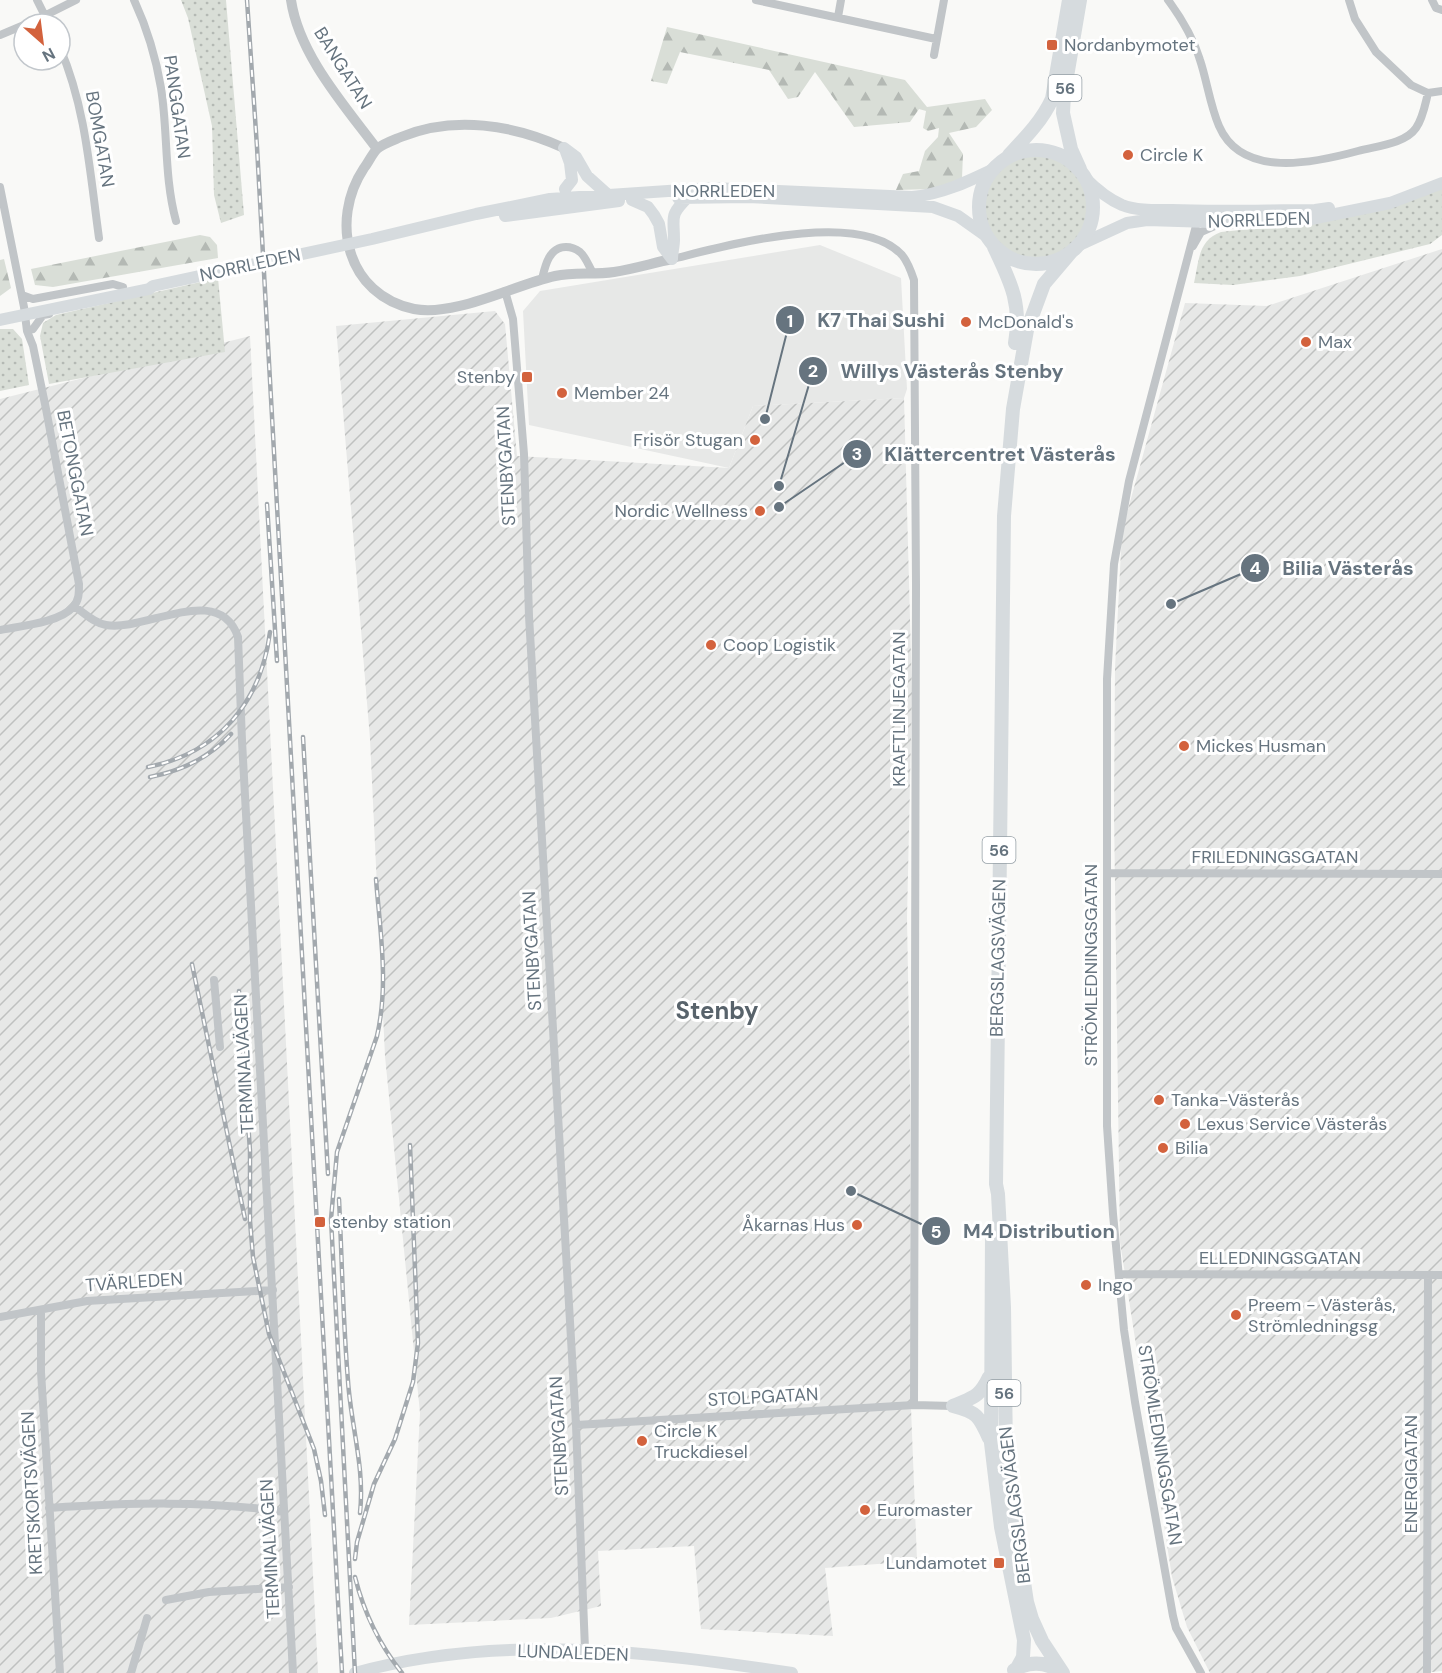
<svg xmlns="http://www.w3.org/2000/svg" width="1442" height="1673" font-family="'DM Sans',sans-serif">
  <style>
    .built { fill: #e7e8e7 }
    .industrial { fill: url(#industrial-furrows) }
    .grass { fill: url(#grass-dots) }
    .forest { fill: url(#forest-firs) }
    .lines { fill: none; stroke-linecap: round; stroke-linejoin: round }
    .minor { stroke: #c1c5c8; stroke-width: 8 }
    .tertiary { stroke: #c1c5c8; stroke-width: 10 }
    .secondary { stroke: #d6dbde; stroke-width: 12 }
    .trunk { stroke: #d6dbde; stroke-width: 14 }
    .rail-casing { stroke: #a3a9ae; stroke-width: 4.5 }
    .rail { stroke: #fff; stroke-width: 2; stroke-dasharray: 7; stroke-linecap: butt }
    .poi-dot { fill: #d3623d; stroke: #fff; stroke-width: 2 }
    .labels { text-anchor: middle; dominant-baseline: central; stroke-width: 6; stroke-linejoin: round; paint-order: stroke }
    .shield { fill: #fff; stroke: #949ea5; stroke-width: 1.5 }
    .shield-label { font-size: 16px; font-weight: bold; fill: #66747f }
    .poi-label { font-size: 18px; fill: #66747f; stroke: #fff; text-anchor: start }
    .street-label { font-size: 18px; fill: #66747f; stroke: #fff }
    .district-label { font-size: 24px; font-weight: bold; fill: #58636b; stroke: #fff }
    .leader { fill: none; stroke: #66747f; stroke-width: 2 }
    .callout-dot { fill: #66747f; stroke: #fff; stroke-width: 2 }
    .mark-label { font-size: 18px; text-anchor: middle; font-weight: bold; fill: #fff }
    .callout-label { font-size: 20px; text-anchor: middle; font-weight: bold; fill: #66747f; stroke: #fff; stroke-width: 6; stroke-linejoin: round; paint-order: stroke }
  </style>
  <defs>
    <pattern id="industrial-furrows" width="10" height="10" patternUnits="userSpaceOnUse" patternTransform="scale(1.5)"><rect width="10" height="10" fill="#e7e8e7"/><path d="M-1 1l2-2M0 10L10 0M9 11l2-2" fill="none" stroke="#bfc1c0"/></pattern>
    <pattern id="grass-dots" width="8" height="8" patternUnits="userSpaceOnUse" patternTransform="scale(1.5)"><rect width="8" height="8" fill="#d9ded7"/><path d="M2 2h.1M6 6h.1" fill="none" stroke="#b4b9b4" stroke-width="1.8" stroke-linecap="round"/></pattern>
    <pattern id="forest-firs" width="22" height="20" patternUnits="userSpaceOnUse" patternTransform="scale(1.5)"><rect width="22" height="20" fill="#d9ded7"/><path d="M5 1l3.5 6h-7zM16 11l3.5 6h-7z" fill="#b4b9b4"/></pattern>
  </defs>
  <rect width="100%" height="100%" fill="#f9f9f7"/>
  <path class="built" d="M820 245 901 278 907 389 904 398 753 406 729 468 529 425 523 311 540 291Z"/>
  <path class="industrial" d="M1442 249V1671L1423 1673H1210L1187 1627 1172 1577 1120 1242 1114 812 1115 668 1122 531 1185 303 1267 306Z
    M495 311 505 324 517 456 729 468 753 406 904 398 912 693 907 918 910 1089 911 1408 917 1561 825 1568 833 1636 701 1629 694 1546 598 1551 601 1606 551 1618 409 1625 420 1413 385 1056 370 739 336 326Z
    M250 336 318 1673H0V399Z"/>
  <path class="grass" d="M181 0H226L244 215 221 223 214 195 212 126 188 18Z
    M985 207a51 51 0 1 1 102 0a51 51 0 1 1-102 0Z
    M1442 187V235L1430 244 1300 276 1233 285 1194 283C1199 261 1198 240 1221 232L1326 221Z
    M218 278 225 352 49 384 40 336 43 323 56 315Z
    M0 329H13L22 339 29 385 0 391Z"/>
  <path class="forest" d="M667 27 905 80 927 107 985 99 992 110 976 127 949 133 963 154 962 178 934 189 896 190 903 174 919 171 925 151 938 137 939 128 928 131 923 128 926 111 919 109 910 122 854 127 815 72 798 97 788 99 769 70 680 52 667 84 651 81Z
    M200 235 210 237 217 245 218 258 53 287 35 285 31 269Z
    M4 259 11 288 0 296V260Z"/>
  <g class="lines">
    <path class="minor" d="M37 0 49 24
      M134 0C147 28 156 58 161 88 168 132 164 177 176 221
      M756 0 936 39
      M1168 0C1182 19 1193 37 1200 60 1207 81 1210 105 1219 126 1242 179 1314 163 1358 151 1376 146 1405 144 1416 128 1423 118 1425 105 1428 93
      M1349 0 1355 19 1376 52 1411 85 1428 93 1442 91
      M1432 0 1436 8 1442 10
      M838 17 841 0
      M28 24 76 0
      M0 35 24 25
      M60 48C86 108 90 174 99 238
      M934 55 944 0
      M0 187 24 307 27 331 33 346 46 409 79 584C79 593 79 601 73 607 59 623 20 626 0 630
      M1197 222 1129 481 1114 564 1107 679V1126L1113 1214 1124 1330 1135 1402 1173 1616 1176 1628 1201 1673
      M1193 246 1201 232 1219 224
      M672 259C726 246 859 208 902 255 908 262 911 271 914 280L916 584 914 1405
      M542 279C545 266 549 247 566 247 571 247 576 249 580 252 586 257 589 267 593 273
      M505 291 513 319 524 454 529 616 576 1425 585 1649
      M22 295 33 299 113 284 123 287
      M33 329 43 315 49 314
      M74 606C84 613 94 623 106 625 146 632 219 581 238 637L242 741 293 1673
      M1108 873 1442 874
      M214 980 220 1047
      M1119 1274 1442 1275
      M41 1311V1372L60 1673
      M0 1317 87 1301 273 1290
      M576 1425 914 1405 953 1406
      M49 1508C128 1503 206 1500 284 1512
      M166 1600 209 1592 289 1587
      M131 1673 147 1618
      M1427 1673 1428 1275"/>
    <path class="tertiary" d="M291 0C299 55 345 106 377 149
      M564 148C514 125 454 115 401 137 394 140 382 144 377 149 372 154 368 163 364 168 329 221 347 295 414 309 455 317 514 285 555 276 574 272 594 275 614 272 633 269 653 263 672 259"/>
    <path class="secondary" d="M564 148 576 157 587 176 607 194
      M565 149 570 163 572 180 565 189
      M1085 178C1096 189 1108 199 1122 205 1137 211 1156 210 1172 210 1220 212 1268 210 1315 210L1329 208
      M678 198 748 197 933 207 958 216 989 238
      M632 200 648 207 654 215 659 224 663 247 672 259
      M505 216 619 201
      M1077 246 1127 223 1147 220 1241 223 1311 219 1390 203 1442 183
      M672 259C672 253 674 246 674 240 674 216 669 216 688 197
      M0 320 149 289 153 286 372 239 476 214 550 199 712 188 912 197C942 194 967 182 994 169
      M355 1673C497 1633 648 1651 792 1673"/>
    <path class="trunk" d="M979 207a57 57 0 1 1 114 0a57 57 0 1 1-114 0Z
      M1009 155C1025 138 1042 121 1052 99L1069 0
      M1080 169 1071 149 1063 113 1064 94 1080 0
      M994 247C1010 281 1022 303 1015 343
      M992 1233 991 1443 1001 1527 1024 1640 1023 1657 1017 1668
      M953 1406C977 1412 979 1416 989 1438
      M953 1406C973 1397 979 1398 989 1377
      M1014 1670C1030 1661 1045 1661 1060 1672
      M1063 1673 1042 1641 1032 1619 1027 1602 1011 1497 1006 1451 1004 1307 998 1194 996 1184 1004 516 1013 409 1027 330 1044 284 1072 251"/>
    <defs>
      <path id="rail" d="M247 0 257 147 342 1673
        M267 504 277 661
        M303 737 328 1174
        M148 767C218 753 261 703 270 632
        M150 777C181 771 209 758 231 734
        M192 964 245 1219
        M239 991 250 1151V1221L253 1257 269 1334 314 1449 321 1481 325 1515
        M339 1199C342 1260 343 1321 348 1381 351 1426 365 1468 360 1513
        M355 1559 357 1542 374 1484 395 1439 413 1382 418 1343 410 1145
        M355 1577C364 1613 379 1644 402 1673
        M355 1673 331 1219 337 1152 377 1036C389 984 380 931 376 879"/>
    </defs>
    <use href="#rail" class="rail-casing"/>
    <use href="#rail" class="rail"/>
  </g>
  <g class="poi-dot">
    <rect x="1046" y="39" width="12" height="12" rx="3"/>
    <circle cx="1128" cy="155" r="6"/>
    <circle cx="966" cy="322" r="6"/>
    <circle cx="1306" cy="342" r="6"/>
    <rect x="521" y="371" width="12" height="12" rx="3"/>
    <circle cx="562" cy="393" r="6"/>
    <circle cx="755" cy="440" r="6"/>
    <circle cx="760" cy="511" r="6"/>
    <circle cx="711" cy="645" r="6"/>
    <circle cx="1184" cy="746" r="6"/>
    <circle cx="1159" cy="1100" r="6"/>
    <circle cx="1185" cy="1124" r="6"/>
    <circle cx="1163" cy="1148" r="6"/>
    <rect x="314" y="1216" width="12" height="12" rx="3"/>
    <circle cx="857" cy="1225" r="6"/>
    <circle cx="1086" cy="1285" r="6"/>
    <circle cx="1236" cy="1315" r="6"/>
    <circle cx="642" cy="1441" r="6"/>
    <circle cx="865" cy="1510" r="6"/>
    <rect x="993" y="1557" width="12" height="12" rx="3"/>
  </g>
  <g class="labels">
    <g class="shield">
      <rect x="1048.5" y="75" width="33" height="26" rx="4.5"/>
      <rect x="982.5" y="837" width="33" height="26" rx="4.5"/>
      <rect x="987.5" y="1380" width="33" height="26" rx="4.5"/>
    </g>
    <g class="shield-label">
      <text x="1065" y="88">56</text>
      <text x="999" y="850">56</text>
      <text x="1004" y="1393">56</text>
    </g>
    <g class="poi-label">
      <text x="1064" y="45">Nordanbymotet</text>
      <text x="1140" y="155">Circle K</text>
      <text x="978" y="322">McDonald's</text>
      <text x="1318" y="342">Max</text>
      <text x="515" y="377" text-anchor="end">Stenby</text>
      <text x="574" y="393">Member 24</text>
      <text x="743" y="440" text-anchor="end">Frisör Stugan</text>
      <text x="748" y="511" text-anchor="end">Nordic Wellness</text>
      <text x="723" y="645">Coop Logistik</text>
      <text x="1196" y="746">Mickes Husman</text>
      <text x="1171" y="1100">Tanka-Västerås</text>
      <text x="1197" y="1124">Lexus Service Västerås</text>
      <text x="1175" y="1148">Bilia</text>
      <text x="332" y="1222">stenby station</text>
      <text x="845" y="1225" text-anchor="end">Åkarnas Hus</text>
      <text x="1098" y="1285">Ingo</text>
      <text x="1248" y="1305">Preem - Västerås,<tspan x="1248" dy="21">Strömledningsg</tspan></text>
      <text x="654" y="1431">Circle K<tspan x="654" dy="21">Truckdiesel</tspan></text>
      <text x="877" y="1510">Euromaster</text>
      <text x="987" y="1563" text-anchor="end">Lundamotet</text>
    </g>
    <g class="street-label">
      <text transform="translate(343 68) rotate(58)">BANGATAN</text>
      <text transform="translate(177 107) rotate(82)">PANGGATAN</text>
      <text transform="translate(100 139) rotate(80)">BOMGATAN</text>
      <text x="724" y="191">NORRLEDEN</text>
      <text transform="translate(1259 220) rotate(-2)">NORRLEDEN</text>
      <text transform="translate(250 265) rotate(-12)">NORRLEDEN</text>
      <text transform="translate(506 466) rotate(-93)">STENBYGATAN</text>
      <text transform="translate(75 473) rotate(79)">BETONGGATAN</text>
      <text transform="translate(899 709) rotate(-90)">KRAFTLINJEGATAN</text>
      <text x="1275" y="857">FRILEDNINGSGATAN</text>
      <text transform="translate(532 951) rotate(-93)">STENBYGATAN</text>
      <text transform="translate(998 958) rotate(-89)">BERGSLAGSVÄGEN</text>
      <text transform="translate(1091 965) rotate(-90)">STRÖMLEDNINGSGATAN</text>
      <text transform="translate(244 1064) rotate(-93)">TERMINALVÄGEN</text>
      <text x="1280" y="1258">ELLEDNINGSGATAN</text>
      <text transform="translate(134 1282) rotate(-4)">TVÄRLEDEN</text>
      <text transform="translate(763 1397) rotate(-3)">STOLPGATAN</text>
      <text transform="translate(559 1436) rotate(-93)">STENBYGATAN</text>
      <text transform="translate(1160 1445) rotate(81)">STRÖMLEDNINGSGATAN</text>
      <text transform="translate(1411 1474) rotate(-90)">ENERGIGATAN</text>
      <text transform="translate(32 1493) rotate(-93)">KRETSKORTSVÄGEN</text>
      <text transform="translate(1015 1505) rotate(-97)">BERGSLAGSVÄGEN</text>
      <text transform="translate(270 1549) rotate(-93)">TERMINALVÄGEN</text>
      <text transform="translate(573 1653) rotate(2)">LUNDALEDEN</text>
    </g>
    <g class="district-label">
      <text x="717" y="1010">Stenby</text>
    </g>
  </g>
  <path class="leader" d="M765 419L790 320M779 486L813 371M779 507L857 454M1171 604L1255 568M851 1191L936 1231"/>
  <g class="callout-dot">
    <circle cx="765" cy="419" r="6"/>
    <circle cx="779" cy="486" r="6"/>
    <circle cx="779" cy="507" r="6"/>
    <circle cx="1171" cy="604" r="6"/>
    <circle cx="851" cy="1191" r="6"/>
    <circle cx="790" cy="320" r="15"/>
    <circle cx="813" cy="371" r="15"/>
    <circle cx="857" cy="454" r="15"/>
    <circle cx="1255" cy="568" r="15"/>
    <circle cx="936" cy="1231" r="15"/>
  </g>
  <g class="mark-label">
    <text x="790" y="327">1</text>
    <text x="813" y="377">2</text>
    <text x="857" y="460">3</text>
    <text x="1255" y="574">4</text>
    <text x="936" y="1238">5</text>
  </g>
  <g class="callout-label">
    <text x="881" y="327">K7 Thai Sushi</text>
    <text x="952" y="378">Willys Västerås Stenby</text>
    <text x="1000" y="461">Klättercentret Västerås</text>
    <text x="1348" y="575">Bilia Västerås</text>
    <text x="1039" y="1238">M4 Distribution</text>
  </g>
  <g transform="translate(42 42) rotate(152)"><circle r="28" fill="#ffffff" stroke="#c2c7cc" stroke-width="1.5"/>
  <path d="M0-4.5L10 22L0 15L-10 22Z" fill="#d3623d"/>
  <text y="-9" font-size="16" font-weight="bold" text-anchor="middle" fill="#66747f">N</text>
  </g>
</svg>
